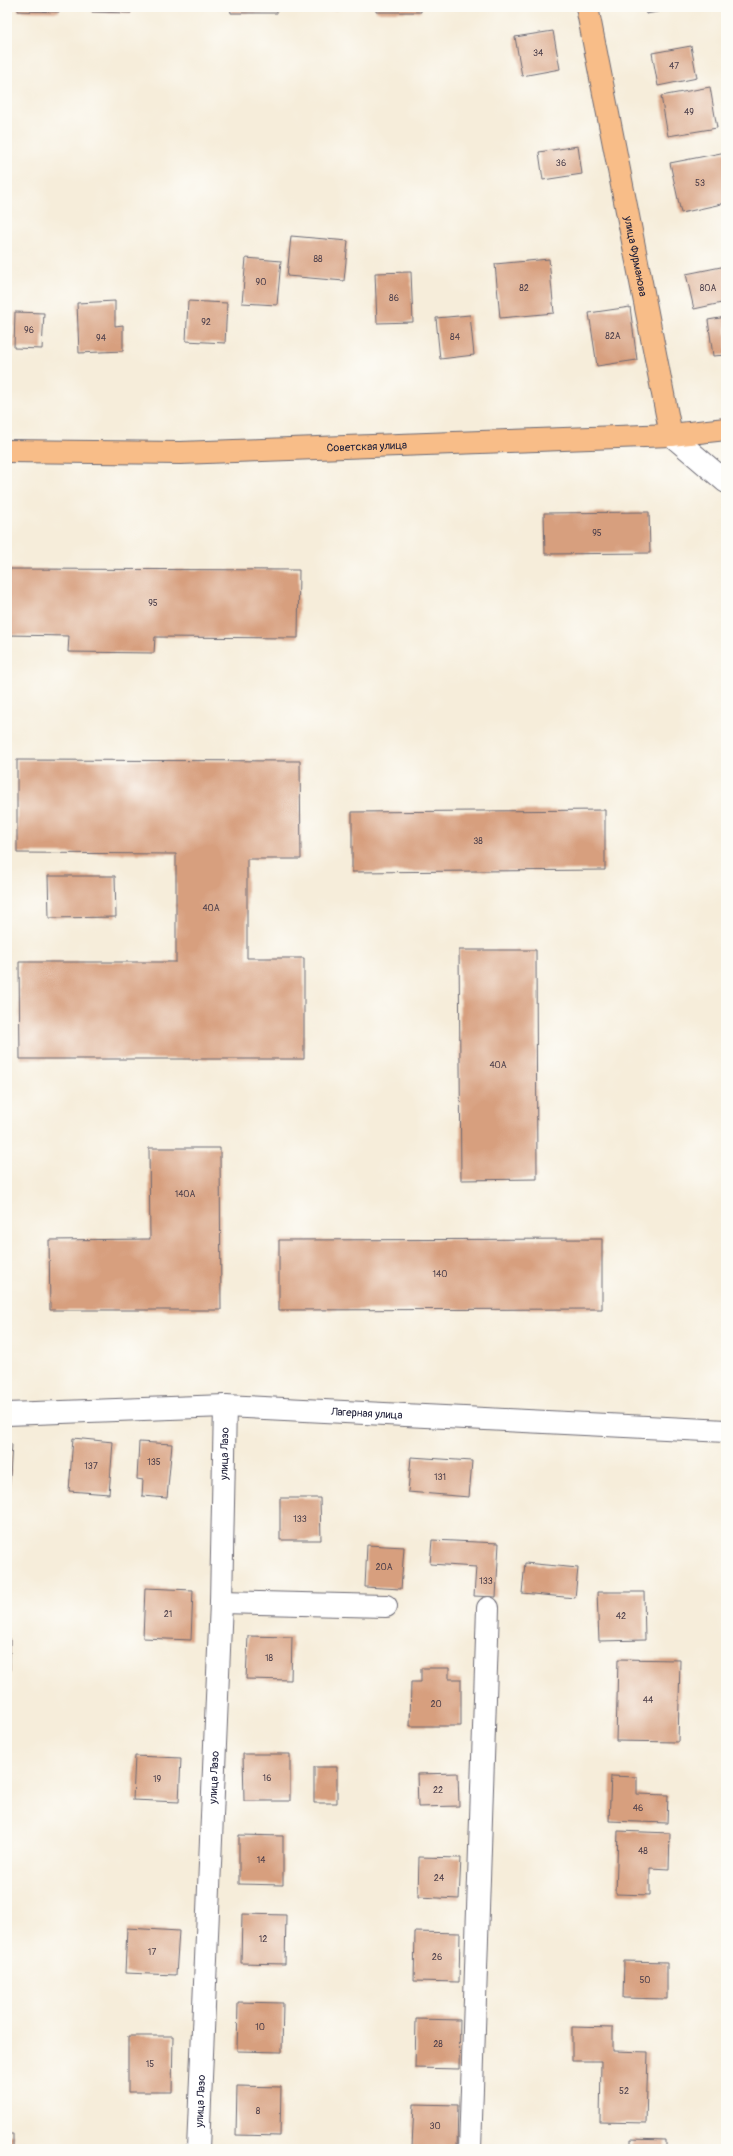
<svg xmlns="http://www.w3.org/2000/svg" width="733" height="2156" font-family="Pangolin,sans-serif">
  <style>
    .building { fill: #d79f7e }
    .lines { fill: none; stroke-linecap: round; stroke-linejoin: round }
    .minor-casing { stroke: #6c6973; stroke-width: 24 }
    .major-casing { stroke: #6c6973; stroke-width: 24 }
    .minor { stroke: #fff; stroke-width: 22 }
    .major { stroke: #f8bd88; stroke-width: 22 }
    .labels { text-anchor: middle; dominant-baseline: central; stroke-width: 3; stroke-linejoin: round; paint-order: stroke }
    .number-label { font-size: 9px; fill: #4f414c }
    .street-label { font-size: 11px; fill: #22223b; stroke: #fdfcf7 }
  </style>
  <rect width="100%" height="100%" fill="#fdfcf7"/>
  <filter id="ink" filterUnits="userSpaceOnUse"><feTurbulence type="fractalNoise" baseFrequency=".025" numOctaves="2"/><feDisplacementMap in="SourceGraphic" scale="8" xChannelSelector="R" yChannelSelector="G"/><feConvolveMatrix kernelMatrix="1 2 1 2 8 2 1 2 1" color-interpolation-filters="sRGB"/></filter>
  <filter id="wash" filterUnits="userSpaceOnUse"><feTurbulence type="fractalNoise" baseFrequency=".012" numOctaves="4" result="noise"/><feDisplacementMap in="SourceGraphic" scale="16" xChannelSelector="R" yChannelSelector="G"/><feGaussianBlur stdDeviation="0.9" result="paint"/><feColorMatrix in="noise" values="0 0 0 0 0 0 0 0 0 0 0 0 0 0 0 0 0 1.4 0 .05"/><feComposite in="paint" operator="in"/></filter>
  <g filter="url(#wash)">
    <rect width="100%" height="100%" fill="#f6edda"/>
    <g id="blocks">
      <path class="building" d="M18 7H59V12L18 11Z
        M92 7H131V13L92 12Z
        M230 7H277V13H231Z
        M303 7H338V10L303 11Z
        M376 7H421V12H376Z
        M645 7H680V8L646 14Z
        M553 31 560 69 522 76 515 37Z
        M691 46 697 78 658 86 652 53Z
        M710 87 717 128 668 136 661 96Z
        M578 146 582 174 543 180 539 152Z
        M726 152V203L681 213 670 163Z
        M291 236 348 241 344 281 287 276Z
        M246 258 281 261 277 305 242 303Z
        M549 259 554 313 500 318 495 264Z
        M726 266V302L694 309 686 274Z
        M411 272 413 322 377 323 375 273Z
        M115 301V326L123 325V351L79 353 77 303Z
        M188 301 227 303 225 343 186 341Z
        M630 307 637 360 597 366 589 313Z
        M15 312 44 313 42 349 14 348Z
        M470 315 474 355 440 359 436 318Z
        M726 317V355L713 356 708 320Z
        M649 512 650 553 545 554 544 513Z
        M7 569 299 570 298 638 155 637 154 653 68 652 69 636 7 635Z
        M17 760 300 761 301 859H247V958H304V1059H20L19 962H176V854L17 853Z
        M605 810V870L352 872V812Z
        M48 876H115L116 917 49 918Z
        M459 950H536L537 1179 461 1180Z
        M149 1148H220L221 1310H50L49 1240 150 1239Z
        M602 1239V1309L279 1310V1240Z
        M73 1438 113 1442 109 1494 69 1491Z
        M139 1442 172 1444 167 1498 142 1496 143 1480 137 1479Z
        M7 1444H12L9 1493H7Z
        M411 1457 472 1461 469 1497 408 1492Z
        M280 1498H320L321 1540H280Z
        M432 1540 499 1543 496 1597 474 1596 476 1567 430 1564Z
        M367 1545 404 1547 401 1589 365 1587Z
        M525 1563 578 1568 575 1598 522 1593Z
        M145 1588 193 1590 191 1640 143 1638Z
        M597 1592H644L645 1640 599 1641Z
        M248 1636 292 1637 291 1680 246 1679Z
        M7 1639H10V1685H7Z
        M618 1659 680 1660 678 1742 616 1741Z
        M421 1668H449V1679H461V1726H410L411 1682H421Z
        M243 1754H290V1801H244Z
        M135 1756 181 1758 179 1802 133 1800Z
        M314 1767H337V1803H314Z
        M458 1773 459 1806 418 1807 417 1774Z
        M611 1776 637 1777V1794L668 1795 667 1823 609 1821Z
        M618 1831 670 1833 669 1869 650 1868V1895L616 1894Z
        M239 1835 283 1836V1885L239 1884Z
        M419 1857 461 1858 459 1899 418 1897Z
        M242 1914 286 1915 285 1964 241 1963Z
        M127 1928 179 1931 176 1975 125 1973Z
        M415 1932 460 1933 459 1982 414 1981Z
        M624 1961 667 1962V1999L623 1998Z
        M238 2002 283 2003 282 2052 237 2051Z
        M416 2019 460 2020 459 2069 415 2068Z
        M572 2027 613 2028V2051L648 2052 646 2123 600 2122 601 2061H572Z
        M128 2036H173L172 2092H128Z
        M237 2086 281 2087 280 2136 236 2135Z
        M414 2104 458 2105 457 2148H412Z
        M7 2134H13V2149H7Z
        M631 2139 666 2140V2149H631Z"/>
    </g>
  </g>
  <g filter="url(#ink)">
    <use href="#blocks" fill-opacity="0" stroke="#6c6973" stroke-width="1"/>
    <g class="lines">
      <defs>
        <g id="minor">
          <path d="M671 435 726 482"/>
          <path id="s1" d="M7 1414 225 1406 726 1431"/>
          <path d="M221 1602 386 1606"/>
          <path id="s2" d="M198 2149 221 1602 225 1406"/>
          <path d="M470 2149 488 1608"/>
        </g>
        <g id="major">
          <path id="s3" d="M587 7 671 435"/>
          <path id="s4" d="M7 451 180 453 671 435 726 429"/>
        </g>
      </defs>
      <use href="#minor" class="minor-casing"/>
      <use href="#major" class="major-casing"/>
      <use href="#minor" class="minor"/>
      <use href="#major" class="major"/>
    </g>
  </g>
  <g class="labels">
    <g class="number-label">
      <text x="538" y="53">34</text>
      <text x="674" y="66">47</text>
      <text x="689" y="112">49</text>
      <text x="561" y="163">36</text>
      <text x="700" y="183">53</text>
      <text x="318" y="259">88</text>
      <text x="261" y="282">90</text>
      <text x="524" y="288">82</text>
      <text x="708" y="288">80А</text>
      <text x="394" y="298">86</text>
      <text x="206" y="322">92</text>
      <text x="29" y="330">96</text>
      <text x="613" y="336">82А</text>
      <text x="455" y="337">84</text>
      <text x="101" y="338">94</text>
      <text x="597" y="533">95</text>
      <text x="153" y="603">95</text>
      <text x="478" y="841">38</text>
      <text x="211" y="908">40А</text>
      <text x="498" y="1065">40А</text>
      <text x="185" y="1194">140А</text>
      <text x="440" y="1274">140</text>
      <text x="154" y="1462">135</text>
      <text x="91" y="1466">137</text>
      <text x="440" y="1477">131</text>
      <text x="300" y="1519">133</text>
      <text x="384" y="1567">20А</text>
      <text x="486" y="1581">133</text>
      <text x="168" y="1614">21</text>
      <text x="621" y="1616">42</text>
      <text x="269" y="1658">18</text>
      <text x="648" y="1700">44</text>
      <text x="436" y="1704">20</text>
      <text x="267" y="1778">16</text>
      <text x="157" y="1779">19</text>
      <text x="438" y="1790">22</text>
      <text x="638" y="1808">46</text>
      <text x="643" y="1851">48</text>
      <text x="261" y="1860">14</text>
      <text x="439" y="1878">24</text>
      <text x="263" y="1939">12</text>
      <text x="152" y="1952">17</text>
      <text x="437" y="1957">26</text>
      <text x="645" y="1980">50</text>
      <text x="260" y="2027">10</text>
      <text x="438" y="2044">28</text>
      <text x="150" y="2064">15</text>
      <text x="624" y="2091">52</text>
      <text x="258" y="2111">8</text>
      <text x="435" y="2126">30</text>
    </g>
    <g class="street-label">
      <text stroke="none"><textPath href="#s3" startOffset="254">улица Фурманова</textPath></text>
      <text stroke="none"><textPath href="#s4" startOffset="360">Советская улица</textPath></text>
      <text stroke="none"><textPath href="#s1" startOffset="360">Лагерная улица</textPath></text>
      <text stroke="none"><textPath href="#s2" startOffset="696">улица Лазо</textPath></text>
      <text stroke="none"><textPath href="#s2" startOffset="372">улица Лазо</textPath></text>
      <text stroke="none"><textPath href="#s2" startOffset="48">улица Лазо</textPath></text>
    </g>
  </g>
  <rect width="733" height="2156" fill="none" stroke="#fdfcf7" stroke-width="24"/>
</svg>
